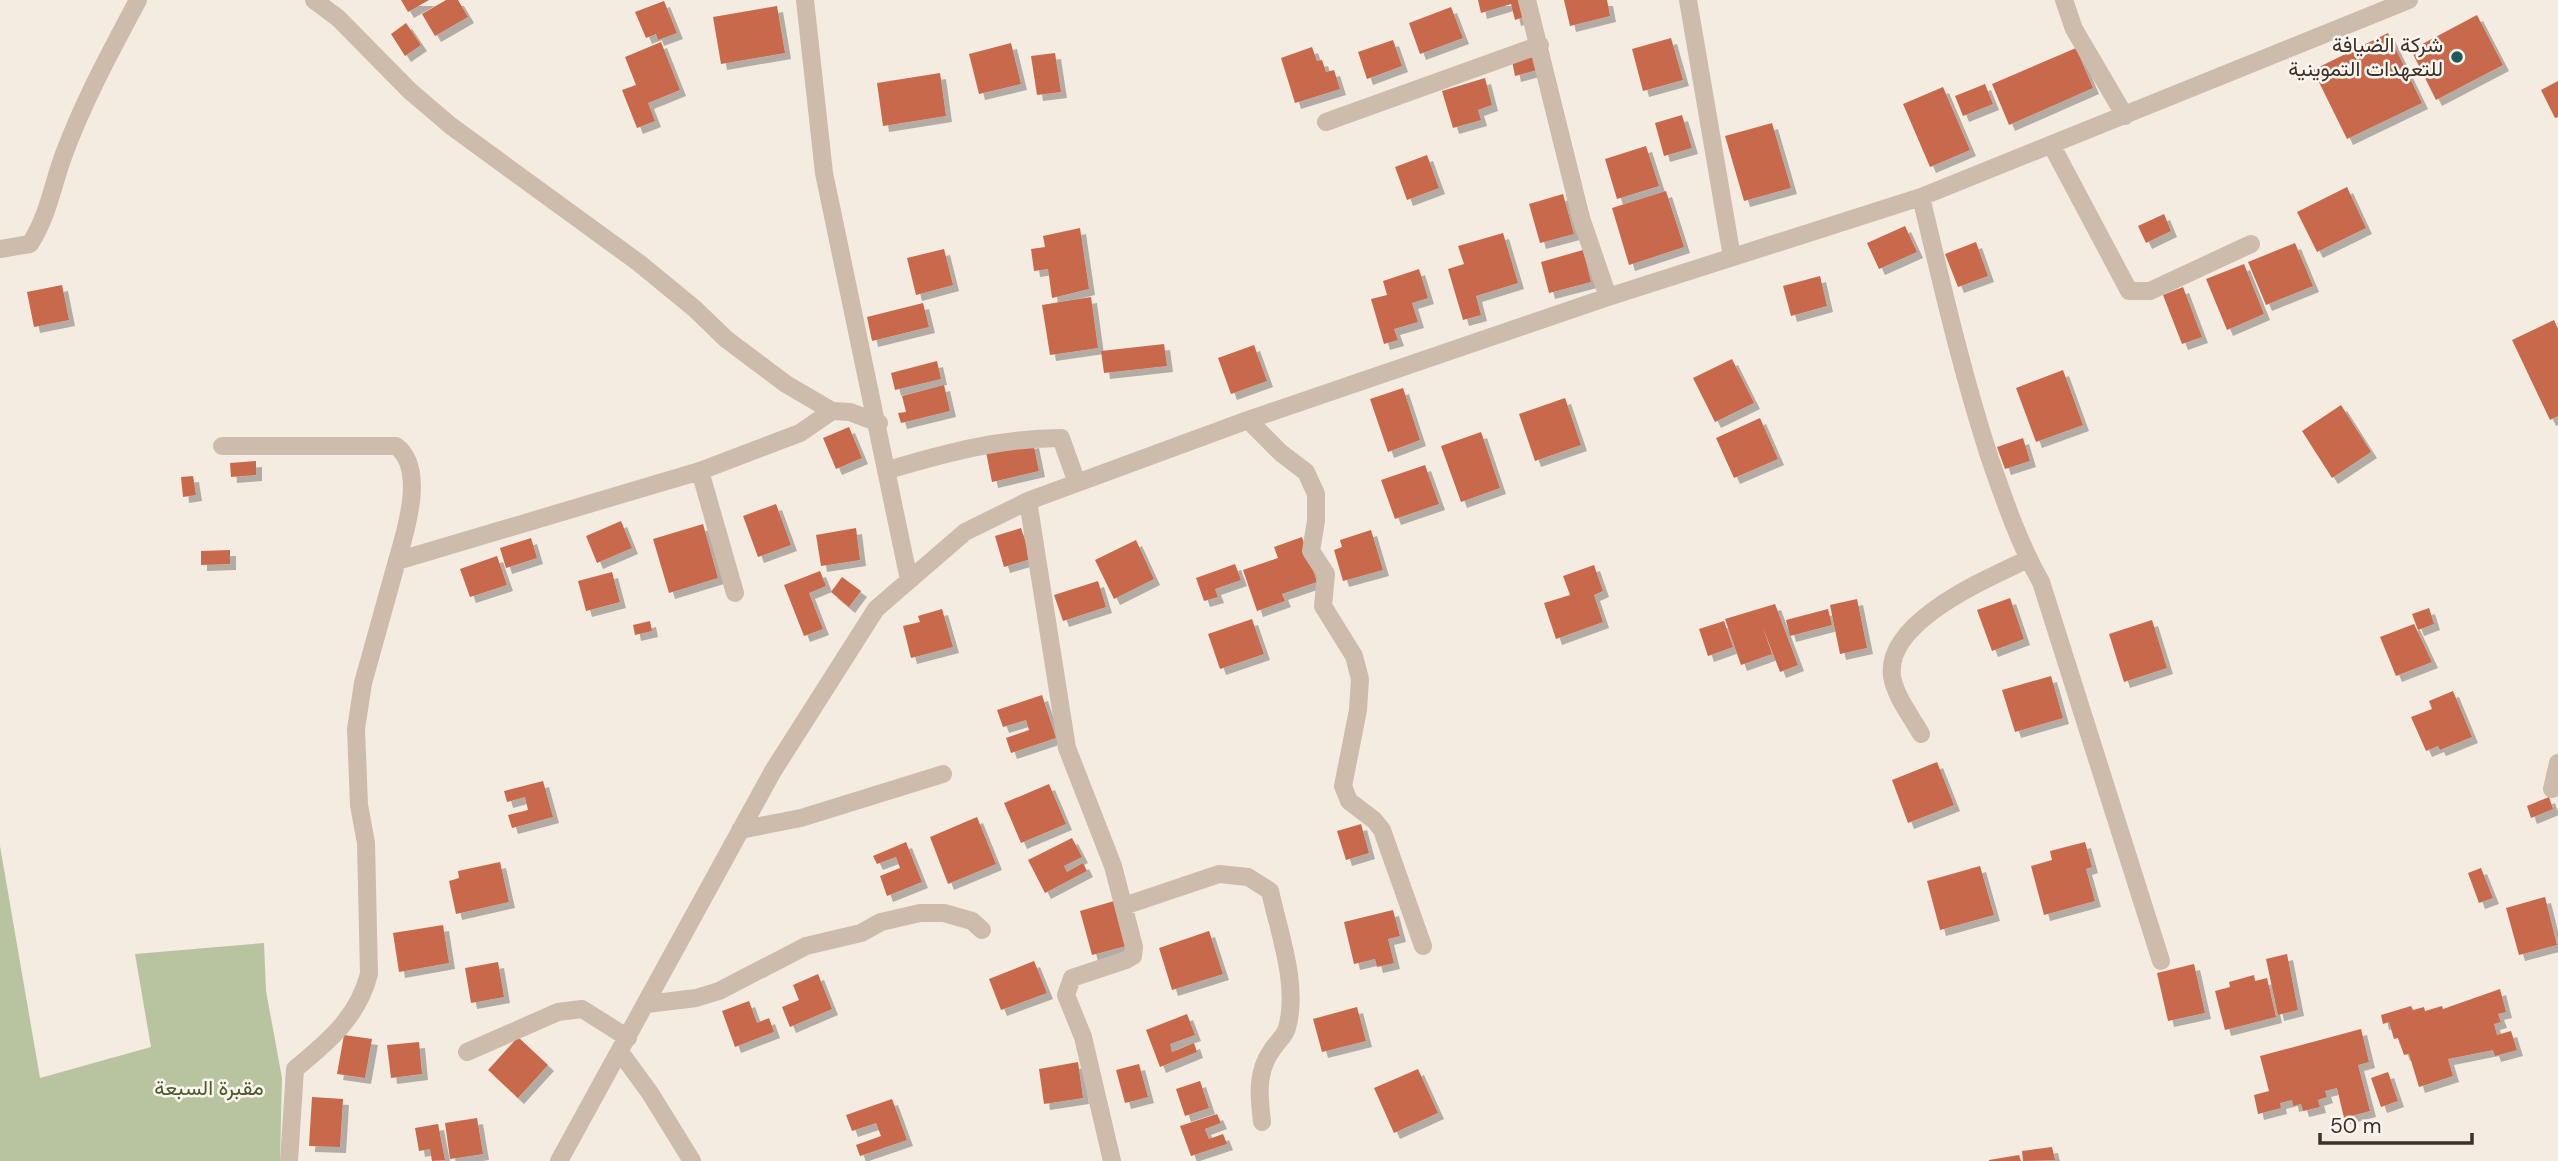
<svg xmlns="http://www.w3.org/2000/svg" width="2558" height="1161" font-family="'DM Sans',Vazirmatn,sans-serif">
  <style>
    .green { fill: #b8c4a0 }
    .building { fill: #c8694b; filter: url(#shadow) }
    .lines { fill: none; stroke-linecap: round; stroke-linejoin: round }
    .minor { stroke: #cdbbac; stroke-width: 18 }
    .poi-dot { fill: #1f5a5e; stroke: #fbf5ee; stroke-width: 2.5 }
    .labels { text-anchor: middle; dominant-baseline: central; stroke-width: 5; stroke-linejoin: round; paint-order: stroke }
    .poi-label { font-size: 21px; fill: #3b302b; stroke: #fbf5ee; text-anchor: end }
    .park-label { font-size: 21px; fill: #4a5a2e; stroke: #fbf5ee }
  </style>
  <defs>
    <filter id="shadow"><feDropShadow dx="6" dy="6" stdDeviation="0" flood-color="#0004"/></filter>
  </defs>
  <rect width="100%" height="100%" fill="#f4ebe1"/>
  <path class="green" d="M0 846 40 1078 151 1047 135 954 264 943 266 991 282 1078 280 1161H0Z"/>
  <path class="building" d="M401 0H429L408 12Z
    M446 0H458L468 17 435 36 422 14Z
    M1478 0H1523L1527 16 1515 20 1511 4 1481 13Z
    M1564 0H1607L1610 16 1570 26Z
    M664 1 677 33 658 40 656 34 646 38 635 12Z
    M777 6 785 53 721 64 713 17Z
    M1451 7 1463 38 1420 54 1409 23Z
    M2477 15 2503 65 2436 100 2411 50Z
    M406 23 421 45 405 56 391 34Z
    M2388 33 2422 103 2347 139 2313 70Z
    M1671 38 1683 80 1643 91 1632 49Z
    M1393 40 1402 66 1367 79 1358 52Z
    M661 42 680 90 648 103 655 121 637 128 622 90 636 85 625 57Z
    M1011 43 1021 84 979 94 969 54Z
    M1312 47 1317 61 1322 60 1326 72 1334 70 1340 89 1295 103 1281 58Z
    M2076 48 2093 88 2009 125 1992 84Z
    M1055 53 1061 92 1037 95 1031 56Z
    M1534 55 1537 70 1515 76 1512 61Z
    M940 73 946 116 883 126 877 83Z
    M1485 78 1492 105 1478 110 1481 120 1453 128 1442 91Z
    M2558 81V117L2555 118 2541 90Z
    M1985 84 1993 104 1963 116 1955 96Z
    M1943 87 1970 150 1930 167 1903 104Z
    M1682 115 1692 148 1664 156 1655 123Z
    M1772 123 1791 188 1744 201 1725 136Z
    M1646 146 1659 186 1617 199 1605 159Z
    M1427 155 1439 188 1407 200 1395 167Z
    M2347 187 2366 228 2317 252 2297 212Z
    M1666 191 1684 247 1629 265 1612 208Z
    M1563 194 1574 234 1540 243 1529 204Z
    M2164 214 2171 231 2146 243 2138 226Z
    M1905 226 1917 252 1879 269 1867 243Z
    M1080 228 1089 289 1052 298 1048 269 1034 271 1031 249 1045 247 1043 236Z
    M1503 233 1518 283 1476 296 1481 315 1463 320 1448 269 1464 264 1458 246Z
    M1976 242 1988 276 1958 287 1945 254Z
    M2295 243 2313 286 2266 305 2248 262Z
    M944 249 953 285 916 295 907 258Z
    M1583 250 1591 282 1549 293 1541 262Z
    M2244 264 2264 314 2227 330 2206 279Z
    M1419 269 1428 298 1412 303 1418 322 1394 329 1398 340 1384 344 1371 299 1387 295 1383 281Z
    M1820 276 1827 306 1791 316 1783 286Z
    M62 285 69 320 34 327 27 292Z
    M2183 287 2202 337 2182 344 2163 295Z
    M1091 297 1098 348 1050 355 1042 305Z
    M923 303 929 327 872 341 867 317Z
    M2554 320 2558 329V416L2550 420 2512 340Z
    M1164 344 1167 366 1104 373 1101 351Z
    M1254 345 1267 381 1231 394 1218 358Z
    M1732 359 1754 403 1715 422 1693 378Z
    M937 361 941 379 895 390 891 373Z
    M2063 370 2083 425 2036 442 2016 388Z
    M944 385 950 411 901 423 898 413 906 412 902 396Z
    M1403 388 1420 440 1388 452 1370 399Z
    M1565 398 1581 445 1535 461 1519 414Z
    M2341 405 2371 452 2332 478 2302 431Z
    M1760 418 1778 459 1734 478 1716 438Z
    M849 427 862 458 836 469 823 438Z
    M1481 432 1500 488 1461 502 1441 446Z
    M2023 438 2030 461 2005 469 1997 447Z
    M1033 442 1039 471 992 482 986 452Z
    M256 461V475L231 477 230 463Z
    M1425 465 1439 504 1395 519 1381 480Z
    M193 476 196 495 183 497 181 477Z
    M776 504 791 545 758 557 743 516Z
    M621 521 632 548 597 563 586 536Z
    M703 524 718 578 669 593 653 539Z
    M856 528 860 560 821 566 816 535Z
    M1021 528 1031 559 1004 567 995 536Z
    M1371 530 1383 570 1343 581 1334 550 1342 547 1340 540Z
    M1302 537 1317 582 1282 594 1285 601 1257 611 1243 570 1278 558 1274 547Z
    M531 538 537 558 506 568 500 548Z
    M1136 540 1154 579 1114 599 1095 560Z
    M230 550V564L201 565V551Z
    M497 556 507 585 470 597 460 569Z
    M1235 564 1241 580 1215 589 1218 597 1204 601 1196 578Z
    M1594 565 1603 591 1594 595 1603 622 1556 639 1544 603 1570 595 1563 576Z
    M820 571 826 586 809 593 823 629 804 636 784 585Z
    M612 572 620 602 586 611 578 581Z
    M842 577 861 591 849 607 831 592Z
    M1098 581 1106 607 1063 621 1054 595Z
    M2010 598 2024 639 1992 651 1977 610Z
    M1857 599 1867 648 1840 654 1830 605Z
    M1775 604 1798 665 1780 672 1762 625 1772 654 1741 665 1725 619Z
    M2429 608 2434 624 2418 630 2412 614Z
    M942 609 953 647 911 658 903 626 920 622 918 616Z
    M1828 609 1832 625 1790 636 1786 620Z
    M1252 619 1264 654 1220 669 1208 634Z
    M2152 620 2167 668 2124 682 2109 634Z
    M650 621 652 631 635 635 633 625Z
    M1724 621 1733 647 1708 656 1699 629Z
    M2414 624 2432 662 2396 676 2380 637Z
    M2051 676 2063 718 2015 732 2002 690Z
    M2453 691 2472 737 2440 750 2438 746 2426 751 2411 717 2432 709 2429 701Z
    M1042 695 1056 738 1011 753 1006 738 1029 730 1026 720 1003 727 997 710Z
    M1937 762 1954 805 1908 823 1892 780Z
    M543 781 553 817 512 828 508 815 528 810 525 797 507 802 504 791Z
    M1049 784 1066 824 1021 843 1004 803Z
    M2549 797 2553 809 2531 818 2527 806Z
    M977 817 996 864 948 884 930 837Z
    M1361 824 1369 853 1346 860 1337 831Z
    M1072 838 1082 857 1064 866 1067 872 1083 863 1087 871 1045 893 1028 860Z
    M906 842 922 882 887 896 880 876 900 868 896 857 877 864 873 856Z
    M2085 842 2092 867 2086 869 2095 901 2044 915 2031 866 2052 860 2050 851Z
    M500 862 509 902 456 914 449 881 459 878 458 871Z
    M1980 866 1994 915 1940 930 1927 881Z
    M2481 868 2493 898 2479 903 2468 873Z
    M2545 897 2557 945 2519 955 2506 908Z
    M1114 901 1126 946 1092 955 1080 911Z
    M1393 910 1400 936 1388 939 1394 963 1377 967 1375 959 1354 964 1344 922Z
    M443 925 449 963 399 972 393 933Z
    M1209 931 1223 974 1172 990 1159 948Z
    M2287 954 2298 1010 2278 1015 2266 959Z
    M1034 961 1047 993 1001 1010 989 979Z
    M498 962 504 997 471 1003 465 968Z
    M2194 964 2205 1013 2168 1021 2157 973Z
    M818 974 832 1009 790 1027 782 1007 799 1000 793 985Z
    M2254 975 2255 981 2267 978 2276 1017 2225 1030 2215 991 2230 987 2229 982Z
    M2500 989 2506 1012 2498 1014 2501 1022 2494 1024 2497 1035 2511 1031 2517 1050 2495 1056 2493 1050 2448 1059 2453 1076 2419 1087 2409 1054 2404 1055 2398 1038 2394 1039 2389 1022 2383 1024 2381 1015 2411 1006 2413 1010 2424 1007 2425 1011 2442 1006 2443 1009Z
    M749 1001 757 1023 769 1018 774 1032 735 1047 722 1011Z
    M1357 1007 1366 1041 1322 1052 1313 1019Z
    M1187 1014 1195 1035 1170 1044 1172 1052 1194 1043 1197 1052 1160 1067 1146 1030Z
    M2361 1029 2369 1062 2358 1065 2370 1111 2344 1118 2337 1088 2325 1091 2327 1097 2318 1100 2320 1107 2303 1111 2301 1104 2293 1106 2292 1100 2280 1103 2281 1108 2258 1114 2254 1095 2269 1091 2260 1056Z
    M344 1035 372 1039 365 1078 337 1074Z
    M518 1037 548 1065 518 1098 488 1070Z
    M419 1042 422 1074 391 1078 387 1045Z
    M1078 1062 1083 1098 1044 1104 1039 1069Z
    M1139 1064 1148 1097 1125 1103 1116 1070Z
    M1418 1069 1438 1113 1394 1133 1374 1088Z
    M2388 1072 2398 1101 2381 1107 2371 1078Z
    M1200 1081 1209 1108 1185 1116 1176 1089Z
    M312 1097 343 1099 340 1147 309 1146Z
    M892 1099 907 1140 860 1156 856 1145 881 1136 876 1123 852 1131 846 1115Z
    M1217 1114 1221 1123 1205 1129 1209 1139 1223 1134 1227 1144 1191 1156 1180 1126Z
    M477 1118 483 1154 450 1159 445 1123Z
    M438 1124 445 1160 432 1161 430 1149 419 1151 415 1128Z
    M2052 1147 2055 1160 2023 1161 2022 1151Z
    M2019 1155 2021 1161H1989V1160Z"/>
  <g class="lines">
    <path class="minor" d="M314 0 338 18 410 91 451 126 639 263 695 309 726 339 786 384 832 411 850 412 879 423
      M805 0 824 173 909 580
      M1527 0 1581 218 1608 297
      M1688 0 1732 257
      M2064 0 2074 29 2125 116
      M1326 122 1540 45
      M2052 146 2129 291H2150L2251 244
      M1921 197C1942 285 1962 373 1990 459 2005 502 2019 543 2041 582L2161 961
      M0 249 30 244C49 214 52 186 64 154 84 100 111 51 138 0
      M1248 420 1281 453 1306 472 1316 494V521L1311 551 1326 574 1323 606 1354 656 1360 679 1358 710 1343 786 1349 801 1374 820 1382 830 1423 946
      M222 446H396C426 468 406 530 397 561
      M888 470C946 453 1000 438 1061 438L1077 483
      M700 471 735 593
      M1028 501 1067 748 1113 866 1134 947 1133 956 1126 960 1072 978 1066 995 1083 1037 1112 1161
      M1921 734C1911 716 1895 696 1892 676 1885 621 1987 579 2028 559
      M2552 789 2558 763
      M740 830 801 818 943 774
      M1124 906 1219 874 1248 877 1270 891C1279 933 1299 985 1287 1028 1285 1036 1276 1043 1272 1050 1256 1072 1259 1097 1262 1122
      M647 1004 696 998 719 991 806 946 861 933 881 922 920 913H944L972 921 982 930
      M467 1052 558 1012 582 1009 628 1038
      M620 1052 650 1093 692 1161
      M289 1161 295 1069C328 1042 358 1017 369 974L366 843 359 805 356 729 363 683 397 561 700 471 800 433 832 411
      M559 1161 773 771 876 609 965 532 1028 501 1248 420 1608 297 1921 197 2409 0"/>
  </g>
  <circle class="poi-dot" cx="2457" cy="57" r="7"/>
  <g class="labels">
    <g class="poi-label">
      <text x="2443" y="45">شركة الضيافة<tspan x="2443" dy="24">للتعهدات التموينية</tspan></text>
    </g>
    <g class="park-label">
      <text x="209" y="1088">مقبرة السبعة</text>
    </g>
  </g>
  <path d="M2320 1133v10h152v-10" fill="none" stroke="#3b302b" stroke-width="3.5"/>
  <text x="2330" y="1133" font-size="21" fill="#3b302b" stroke="#fbf5ee" stroke-width="5" paint-order="stroke">50 m</text>
</svg>
